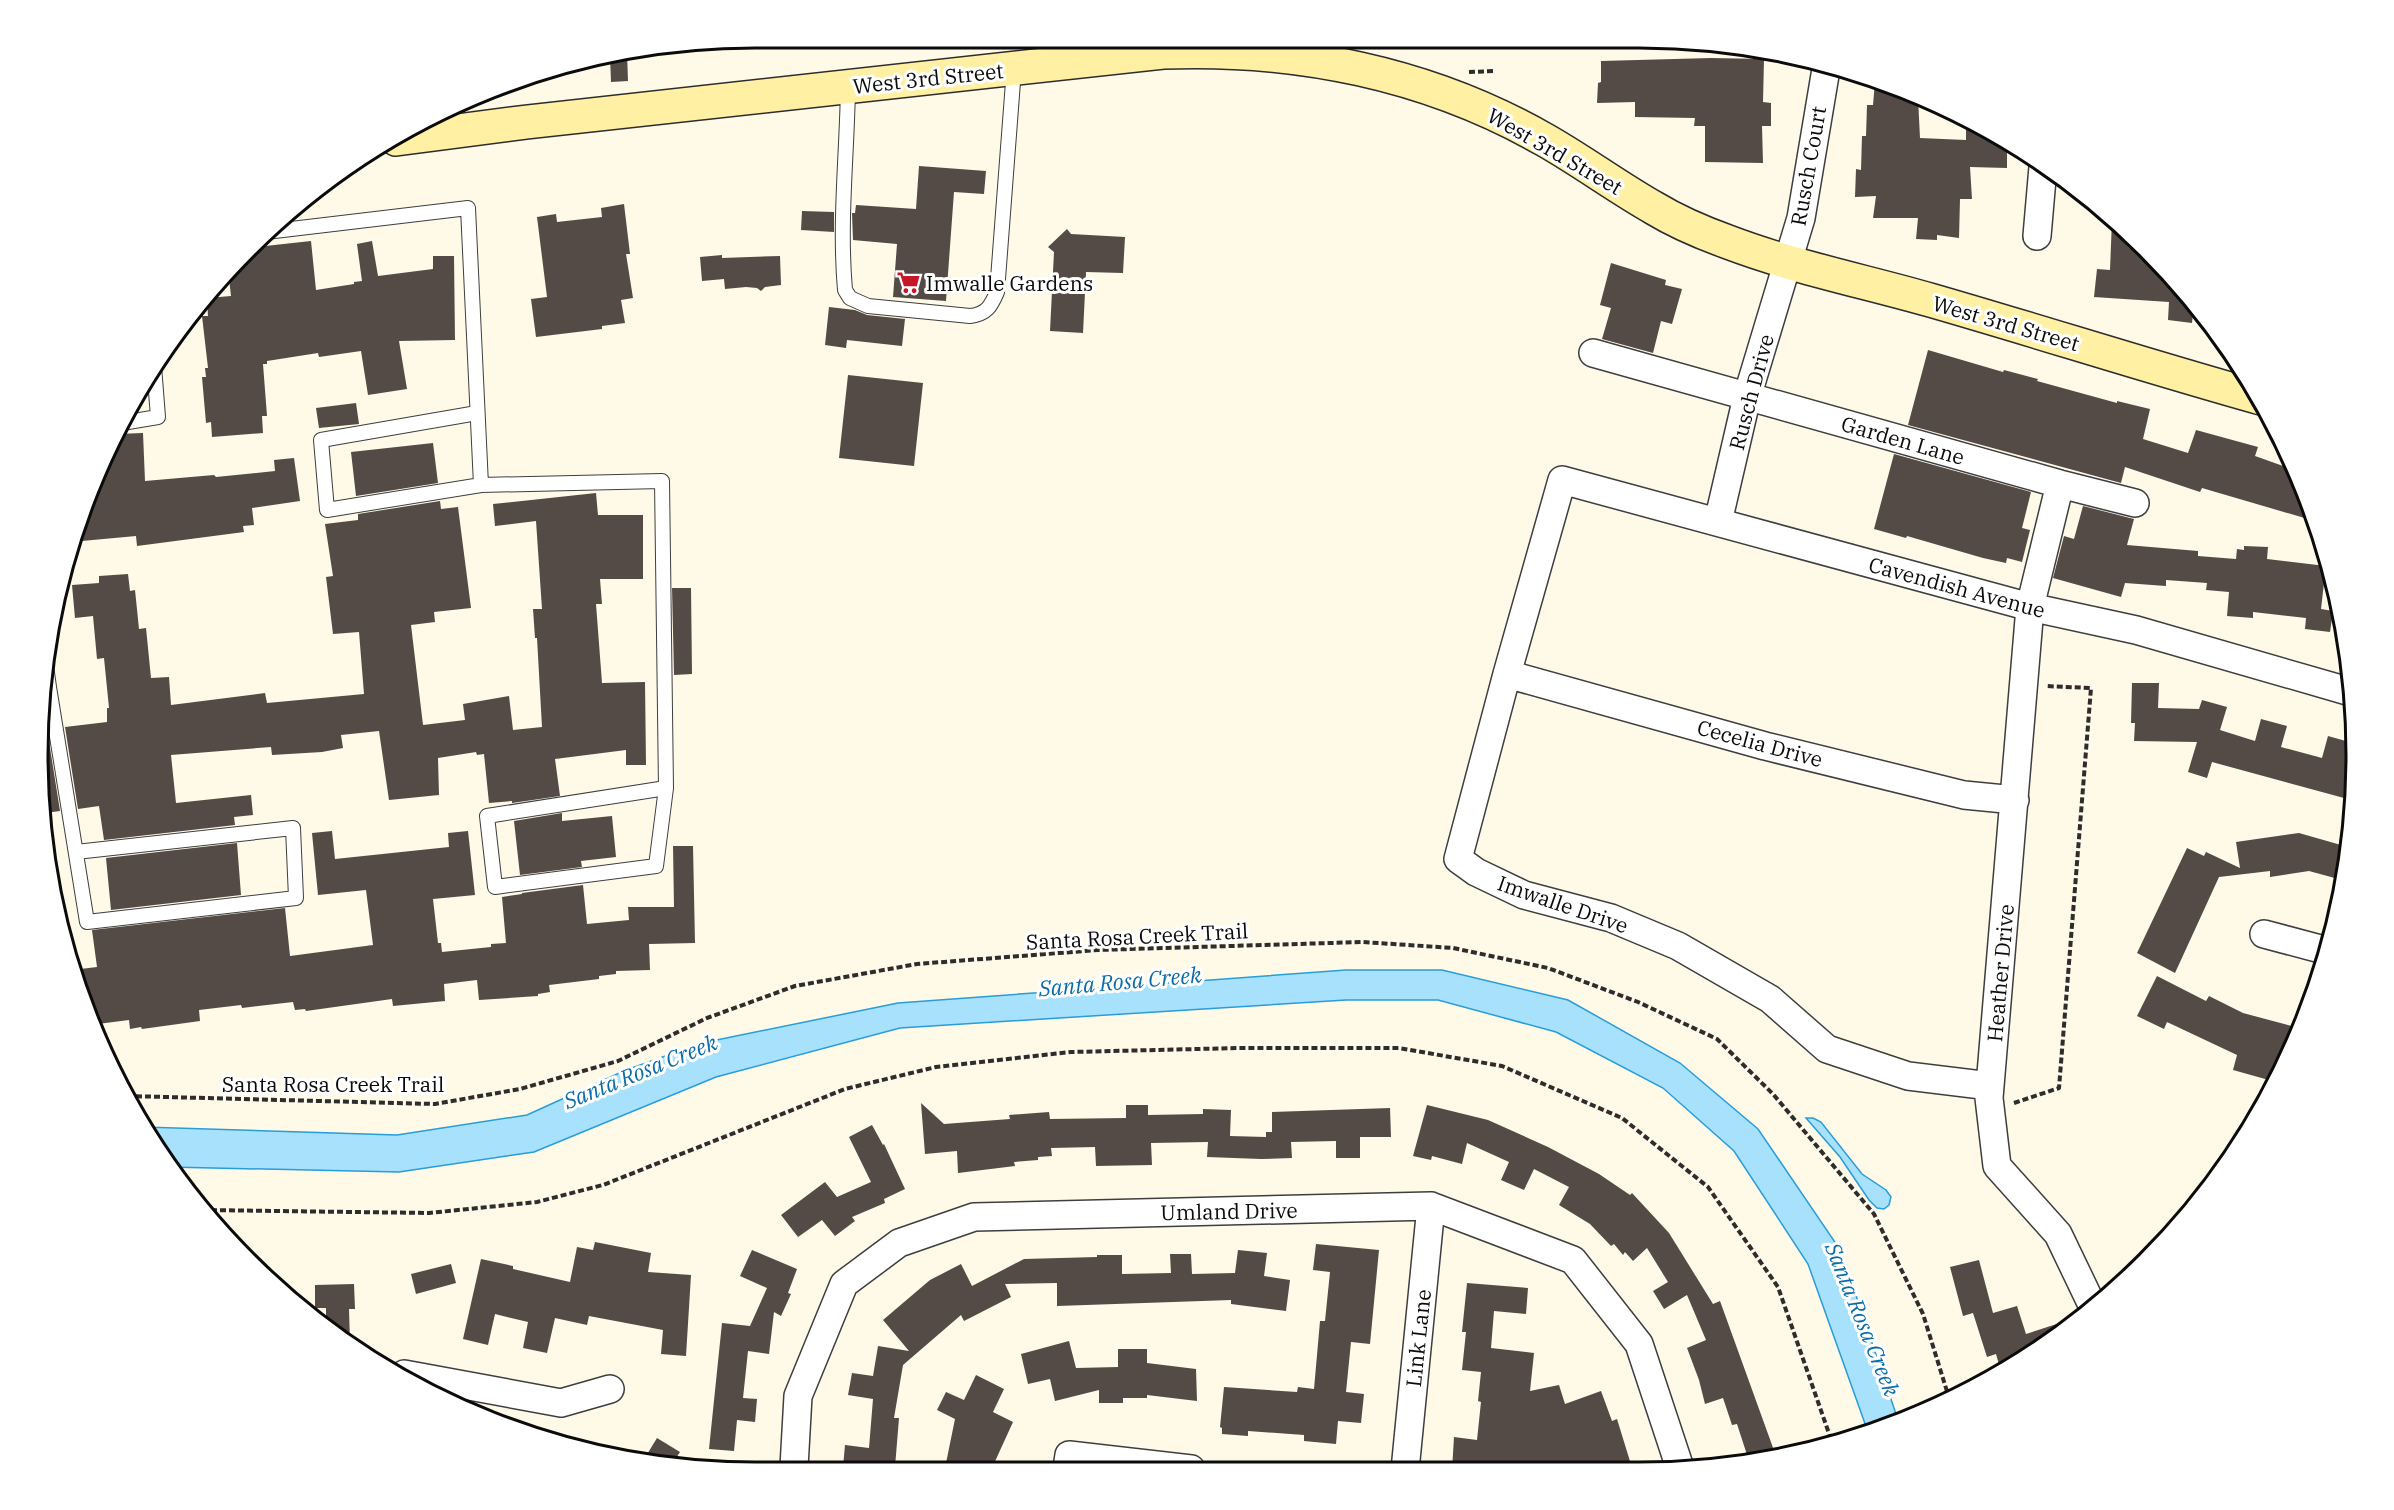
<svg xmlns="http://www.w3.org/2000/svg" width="2394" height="1510" font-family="'IBM Plex Serif',serif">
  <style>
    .water { fill: #a7e1fc; stroke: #279ddb; stroke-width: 1.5 }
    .building { fill: #544b46 }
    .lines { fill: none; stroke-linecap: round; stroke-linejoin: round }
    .service-casing { stroke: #3e3e3e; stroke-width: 16 }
    .minor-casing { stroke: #3e3e3e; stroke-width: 30 }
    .secondary-casing { stroke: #2d2d2d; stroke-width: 36 }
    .path { stroke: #2d2d2d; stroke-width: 4; stroke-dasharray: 6 3; stroke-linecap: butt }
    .service { stroke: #fff; stroke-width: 14 }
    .minor { stroke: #fff; stroke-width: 27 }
    .secondary { stroke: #fff0a3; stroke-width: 33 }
    .labels { text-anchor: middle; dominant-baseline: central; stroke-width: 6; stroke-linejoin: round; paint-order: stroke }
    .street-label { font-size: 21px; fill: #0b0b0b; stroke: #fff }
    .poi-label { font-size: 21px; fill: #0b0b0b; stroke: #fff; text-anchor: start }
    .water-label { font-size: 22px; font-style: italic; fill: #096ba7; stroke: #fff }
    .rim { fill: none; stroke: #0b0b0b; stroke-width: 3 }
  </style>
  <rect width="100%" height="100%" fill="#fff9e8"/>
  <path class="water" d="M1346 970H1442L1568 1000 1680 1063 1758 1129 1841 1251 1898 1420 1868 1432 1808 1264 1734 1151 1663 1088 1556 1032 1438 1000H1346L900 1028 716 1077 534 1152 399 1172 169 1167 158 1153 144 1127 397 1135 527 1115 626 1070 702 1043 898 1003Z
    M1806 1118H1813L1821 1122 1862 1174 1886 1190 1891 1197 1889 1205 1884 1209 1877 1208 1869 1200 1840 1157Z"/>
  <path class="building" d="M627 52 628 81 611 82 610 56Z
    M1711 58 1764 59 1763 102 1771 103V126H1762L1763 163 1705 162V126H1694L1695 118 1635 117V102L1597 103 1598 83 1601 82V61Z
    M1875 82 1910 91 1909 98H1918L1920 138 1966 140V122L2007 146V168L1970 167 1972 199H1960L1959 238 1937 235V240L1916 239 1918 218H1873L1876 196 1855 197 1856 169 1861 170 1862 136H1866L1867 105H1873Z
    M919 166 986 171 984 194 954 192 946 301 893 297 897 244 853 240 852 213H855L856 205 916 209Z
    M624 204 630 254H626L633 298 621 300 625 323 602 326V329L536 337 531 299 547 297 537 217 556 214 557 222 602 217 601 208Z
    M802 211 834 212V232L801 230Z
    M2112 220 2179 282 2194 304 2192 323 2168 320 2169 302 2094 297 2097 269 2110 270Z
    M1067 229 1071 234 1125 237 1123 273 1086 272 1083 333 1050 331 1054 252 1048 247Z
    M311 241 316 290 354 284V282L362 281 357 244 372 241 378 276 433 269V256H454L455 340 399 341 407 389 368 395 361 351 319 357 318 353 267 361V364H263L267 416H262L263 433 212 437 211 422 206 423 202 377H206L205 368H208L202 316H208L207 298 231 296 228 270 248 248Z
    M722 255V258L780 256 781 285 765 287 761 291 757 288 746 287 725 289 724 279 702 281 700 257Z
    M1611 263 1666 280 1665 285 1682 289 1672 324 1661 321 1653 353 1602 339 1611 308 1600 305Z
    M829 307 855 310 867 315 905 319 902 346 847 340 846 348 825 345Z
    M1928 350 2003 372 2004 370 2038 379 2037 381 2117 403V401L2150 409 2143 439 2188 453 2196 430 2258 447 2255 456 2294 470 2318 522 2202 488 2200 492 2125 467 2121 483 1908 425Z
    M848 375 923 383 914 466 839 458Z
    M356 403 359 424 319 428 316 408Z
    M143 433 145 481 214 475 216 477 275 471 274 460 294 458 300 501 252 508 254 525 243 526 244 532 137 546 136 536 71 542 76 524 117 434Z
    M433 443 438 483 356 496 351 452Z
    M1894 454 2031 492 2022 528 2030 530 2022 562 2007 558 2006 563 1983 558 1907 536 1906 538 1874 529Z
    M596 493 598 515H643V579H600L602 604H596L602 683 645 682 646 765H626V750L555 759 560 796 512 803V801L489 803 484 754 477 755 476 752 438 758 439 795 389 800 379 731 341 735 343 748 322 752 272 755 271 747 171 755 176 803 251 795 253 815 234 817 235 825 104 840 99 806 78 809 65 727 107 722V708H109L104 658 97 659 93 616 75 618 72 585 99 583V576L128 574 130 591 135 590 139 629 146 628 151 678 169 677 171 705 265 693 267 703 364 694 359 632 333 634 326 577 333 576 325 524 358 520V514L440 501 441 509 458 507 471 608 434 612 435 622 411 625 423 725 465 720 463 704 509 696 513 730 542 727 537 638H535L533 609H542L536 521 495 526 493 504Z
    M2083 506 2134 519 2127 545 2198 551V556L2236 559 2237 549 2244 550V546L2268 547 2267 559 2326 566 2321 609 2333 611 2330 632 2305 629 2306 618 2253 612V618L2227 616 2229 592 2206 590 2207 583 2166 580V586L2125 583 2121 597 2053 578 2064 536 2074 539Z
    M672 588H691L692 674 674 675Z
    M2132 683H2159L2158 708 2199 709 2202 700 2227 707 2220 730 2255 741 2261 719 2287 726 2281 747 2322 758 2328 736 2353 743 2347 765 2354 767 2355 801 2212 762 2207 778 2188 772 2197 742 2134 741 2135 723H2131Z
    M47 729 60 811 45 813 38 755 40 730Z
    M562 813V821L612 816 616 857 581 861 582 867 520 875 514 821Z
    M332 831 335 859 449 847 448 833 468 831 475 895 433 899 438 943H441L442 952 491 947V944L506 943 502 897 522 894V893L583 885 587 924 629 920 628 907H674L673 846H693L695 943 649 944 650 970 616 971V974L599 976V979L549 985 550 992 538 994V996L479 1000 477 980 444 984 445 1001 393 1006 392 999 306 1011 305 1009 295 1010 293 1002 242 1008 241 1005 199 1010 200 1021 142 1029 141 1027 130 1029 129 1020 90 1025 72 970 97 967 92 930 285 908 290 956 373 945 366 890 318 895 312 833Z
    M2299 833 2348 847 2342 880 2309 871 2270 877V871L2219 877 2175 973 2137 953 2187 848 2204 856 2206 852 2240 868 2236 842Z
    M237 843 241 895 111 910 106 858Z
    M2157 976 2206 1001 2209 996 2243 1013 2299 1028 2282 1073 2276 1082 2233 1070 2237 1055 2167 1022 2164 1029 2137 1016Z
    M921 1103 944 1124 1010 1119 1009 1115 1049 1112 1050 1119 1126 1118V1105H1148V1115L1203 1114V1109L1231 1110 1230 1136 1266 1137V1132H1272V1112L1390 1108 1391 1137H1360V1158H1336V1141L1291 1142 1292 1158 1261 1159 1207 1157 1208 1142 1151 1143 1152 1165 1096 1166 1095 1147 1051 1148 1052 1156 1038 1157V1160L1014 1162 1015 1166 958 1173 957 1151 925 1154Z
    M1427 1105 1488 1120 1548 1147 1599 1174 1630 1195 1632 1193 1669 1233 1713 1304 1720 1301 1776 1456 1749 1461 1737 1424 1732 1425 1723 1398 1705 1404 1699 1380 1687 1348 1706 1340 1687 1295 1664 1309 1653 1291 1668 1282 1647 1248 1633 1261 1625 1252 1623 1255 1614 1244 1611 1246 1590 1224 1559 1205 1569 1187 1534 1169 1524 1190 1501 1180 1509 1162 1467 1143 1462 1164 1432 1156 1431 1160 1413 1156Z
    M872 1125 883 1145 884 1144 905 1189 884 1199 885 1203 852 1217 855 1221 835 1236 822 1220 798 1237 781 1215 825 1182 837 1197 871 1182 849 1137Z
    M595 1242 651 1253 648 1272 691 1275 686 1356 661 1354 663 1330 589 1316 587 1325 555 1318 547 1353 523 1348 528 1322 495 1314 488 1345 463 1339 481 1259 513 1266V1269L570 1282 577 1247 593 1250Z
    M1316 1244 1379 1250 1370 1344 1351 1342 1346 1392 1364 1394 1361 1423 1338 1421 1336 1444 1304 1441V1435L1248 1431V1436L1222 1434V1428L1220 1427 1224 1387 1297 1392 1298 1387 1314 1389 1320 1321H1325L1330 1272 1313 1270Z
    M752 1250 797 1269 788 1293 791 1294 781 1316 774 1312 769 1354 748 1351 743 1398 757 1399 755 1422 737 1420 734 1451 709 1449 722 1323 750 1326 767 1288 740 1276Z
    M1238 1250 1267 1253 1264 1276 1290 1280 1286 1311 1231 1304V1300L1057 1306V1283L1005 1284 1011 1297 964 1321 961 1315 903 1365 894 1418H899L895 1467H843L845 1445 869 1448 873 1399 848 1395 852 1373 873 1376 878 1346 909 1351 883 1320 930 1280 961 1264 972 1286 1024 1259 1097 1257V1255H1122V1274L1171 1273 1170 1254H1191L1192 1274 1235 1273Z
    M1979 1260 1993 1313 2017 1306 2026 1334 2072 1319 2074 1325 2010 1365 2000 1368 1996 1354 1987 1357 1973 1313 1963 1316 1950 1267Z
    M451 1264 456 1283 416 1294 411 1274Z
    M1467 1283 1528 1288 1526 1314 1494 1311 1491 1348 1534 1353 1530 1391 1559 1385 1565 1404 1601 1391 1612 1421 1617 1419 1633 1471 1452 1470 1454 1437 1477 1440 1481 1402 1478 1401 1481 1372 1462 1370 1466 1332H1462Z
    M354 1284 355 1309H349L350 1343 326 1329V1308H315V1285Z
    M1069 1341 1076 1368 1118 1367V1349H1147V1363L1196 1369 1197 1401 1147 1395V1398H1123V1403H1099V1390L1055 1401 1050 1379 1028 1384 1021 1354Z
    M976 1375 1004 1389 993 1412 1013 1422 992 1468H945L955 1419 937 1410 946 1392 964 1400Z
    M657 1438 680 1452 671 1466 643 1461Z"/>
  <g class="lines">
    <defs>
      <path id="service" d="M848 87C847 155 839 222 845 290L850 298 868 306 970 316C987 314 991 306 997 292L1014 69
        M266 232 468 208 481 485 662 481 666 788 656 866 495 887 487 816 666 788
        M477 413 321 440 327 510 481 485
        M122 423 158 417 154 366
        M46 666 49 687
        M44 687H49L87 922 296 898 293 828 76 852"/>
      <path id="minor" d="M2037 236 2043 167
        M1593 353 2060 484 2135 503
        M2060 484 2030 607 1989 1098 1997 1166 2058 1234 2093 1307
        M1718 522 1747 397 1801 218 1826 69
        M1507 674 1765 746 1964 795 2015 800
        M2264 934 2328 951
        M1990 1086 1908 1076 1827 1049 1770 999 1678 946 1611 918 1524 895 1476 872 1458 859 1507 674 1562 480 2030 607 2136 630 2351 692
        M404 1374 561 1403 610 1389
        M794 1467 798 1396 844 1284 899 1243 974 1217 1431 1206 1573 1260 1639 1344 1681 1471
        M1067 1468 1069 1455 1191 1469
        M1405 1470 1431 1206"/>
      <path id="secondary" d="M396 139 527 122 1163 52C1296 47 1428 73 1545 140 1582 161 1617 187 1654 208 1677 222 1703 233 1728 242 1794 267 1863 281 1930 300 2041 332 2150 367 2261 398"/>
    </defs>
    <use href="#service" class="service-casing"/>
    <use href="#minor" class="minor-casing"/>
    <use href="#secondary" class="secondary-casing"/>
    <path class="path" d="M1469 72 1495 71
      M127 1096 435 1104 520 1089 618 1061 707 1018 795 986 917 964 1098 950 1363 942 1453 948 1548 968 1638 1002 1717 1039 1773 1094 1874 1214 1923 1314 1950 1401
      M2014 1103 2059 1088 2091 688 2045 686
      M202 1210 429 1213 537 1202 603 1185 845 1089 936 1067 1071 1052 1239 1048H1399L1502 1066 1622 1118 1708 1187 1778 1287 1833 1445"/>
    <use href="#service" class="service"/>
    <use href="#minor" class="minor"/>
    <use href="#secondary" class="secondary"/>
  </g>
  <defs>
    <symbol id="supermarket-bare" viewBox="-9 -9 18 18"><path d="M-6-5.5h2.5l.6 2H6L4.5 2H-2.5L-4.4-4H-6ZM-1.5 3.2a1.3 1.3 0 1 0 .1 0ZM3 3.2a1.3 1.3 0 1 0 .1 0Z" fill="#c71628" stroke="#fff" stroke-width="2.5" paint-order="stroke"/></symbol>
  </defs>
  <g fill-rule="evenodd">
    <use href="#supermarket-bare" x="892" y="266" width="33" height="33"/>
  </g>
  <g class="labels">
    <g class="street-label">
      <text transform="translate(928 78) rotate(-6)">West 3rd Street</text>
      <text transform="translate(1555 151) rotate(30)">West 3rd Street</text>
      <text transform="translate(1808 166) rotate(-80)">Rusch Court</text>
      <text transform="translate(2006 323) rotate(16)">West 3rd Street</text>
      <text transform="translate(1751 392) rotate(-75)">Rusch Drive</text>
      <text transform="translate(1903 440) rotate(16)">Garden Lane</text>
      <text transform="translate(1957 587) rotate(15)">Cavendish Avenue</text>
      <text transform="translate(1760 743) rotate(15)">Cecelia Drive</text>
      <text transform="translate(1563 904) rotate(19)">Imwalle Drive</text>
      <text transform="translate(1137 936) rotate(-3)">Santa Rosa Creek Trail</text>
      <text transform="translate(2000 973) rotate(-85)">Heather Drive</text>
      <text x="333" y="1084">Santa Rosa Creek Trail</text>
      <text transform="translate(1229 1211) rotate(-1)">Umland Drive</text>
      <text transform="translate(1418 1338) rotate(-84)">Link Lane</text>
    </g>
    <g class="poi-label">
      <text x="926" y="283">Imwalle Gardens</text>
    </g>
    <g class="water-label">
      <text transform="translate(1120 981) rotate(-5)">Santa Rosa Creek</text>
      <text transform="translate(640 1071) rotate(-22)">Santa Rosa Creek</text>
      <text transform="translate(1863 1319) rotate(68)">Santa Rosa Creek</text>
    </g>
  </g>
  <path d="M0 0H2394V1510H0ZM755 48H1639A707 707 0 0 1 2346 755V755A707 707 0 0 1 1639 1462H755A707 707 0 0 1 48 755V755A707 707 0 0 1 755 48Z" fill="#fff" fill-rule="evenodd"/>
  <path class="rim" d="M755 48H1639A707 707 0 0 1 2346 755V755A707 707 0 0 1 1639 1462H755A707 707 0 0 1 48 755V755A707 707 0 0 1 755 48Z"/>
</svg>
